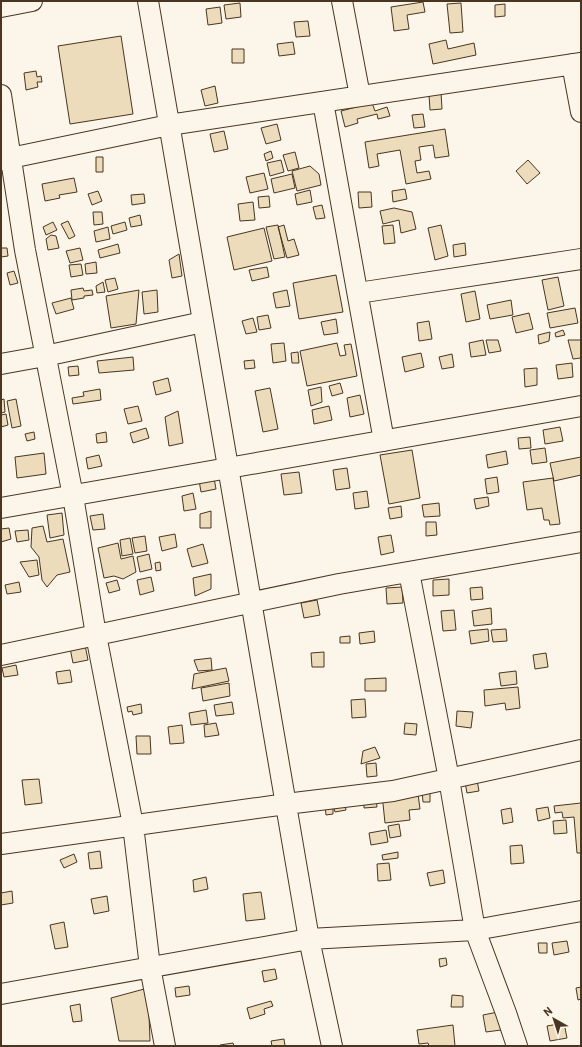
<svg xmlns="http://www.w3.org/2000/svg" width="582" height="1047" font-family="Barlow,sans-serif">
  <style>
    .building { fill: #ecdcbc; stroke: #4a3520 }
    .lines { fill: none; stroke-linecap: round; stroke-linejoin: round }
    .minor-casing { stroke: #4a3520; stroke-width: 22 }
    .minor { stroke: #fbf6e9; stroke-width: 20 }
  </style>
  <rect width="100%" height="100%" fill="#fbf6e9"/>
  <path class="building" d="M423 2 425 12 407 15 409 29 394 31 391 7Z
    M240 3 241 17 226 19 224 5Z
    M461 3 463 32 450 33 447 4Z
    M505 4V16L495 17V5Z
    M220 7 222 23 208 25 206 9Z
    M308 21 310 36 296 37 294 22Z
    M121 36 133 114 70 124 58 46Z
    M446 40 448 49 474 43 476 55 433 64 429 44Z
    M293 42 295 54 279 56 277 44Z
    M232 49H244V63H232Z
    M36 71 37 77 41 76 42 82H37L38 87 26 90 24 73Z
    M215 86 218 103 205 106 201 90Z
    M441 93 442 109 430 110 429 95Z
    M372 103 375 111 387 107 390 116 378 119 377 114 357 119 358 123 345 127 341 111Z
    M423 114 425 127 414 128 412 115Z
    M277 124 281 140 266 144 261 128Z
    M445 129 449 156 435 158 433 145 419 147 421 160 415 161 417 173 429 171 431 179 406 184 400 150 377 154 379 166 369 168 365 142Z
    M224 131 228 149 214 152 210 134Z
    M271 151 273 158 266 161 264 154Z
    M295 152 299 168 288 171 283 155Z
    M96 157H103V172H96Z
    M281 160 284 172 270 176 267 163Z
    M528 160 540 173 527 184 516 171Z
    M310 166 319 174 321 185 297 191 292 171Z
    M264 173 268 189 250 193 246 177Z
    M292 174 295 188 274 193 271 179Z
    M74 178 77 192 59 195 60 198 45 201 42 184Z
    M405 189 407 199 393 202 392 191Z
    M310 190 312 202 297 205 295 194Z
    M98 191 102 201 92 205 88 194Z
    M358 192H371L372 207 359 208Z
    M144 194 145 203 132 205 131 195Z
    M269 196 270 207 259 208 258 197Z
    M253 202 255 220 240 221 238 204Z
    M322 205 325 218 316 219 313 207Z
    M394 208 412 212 416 229 401 233 399 220 383 224 380 211Z
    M93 212H102L103 224 94 225Z
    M140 215 142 225 131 227 129 218Z
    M68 221 75 236 69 239 61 224Z
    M53 222 57 230 46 235 43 227Z
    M125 222 127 230 113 234 111 226Z
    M278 225 285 257 274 259 266 227Z
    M284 225 288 241 294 239 299 255 287 258 278 227Z
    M393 225 395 243 384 244 382 226Z
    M441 225 448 256 435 260 428 228Z
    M108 227 110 239 96 242 94 231Z
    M264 228 272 261 234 270 227 237Z
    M51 235 56 236 59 248 48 250 46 239Z
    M465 243 466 255 454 257 453 245Z
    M118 244 120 253 100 258 98 250Z
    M1 248H7L8 256 1 257Z
    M80 248 83 260 70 263 66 251Z
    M179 254 182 276 172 278 169 260Z
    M96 262 97 273 86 274 85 264Z
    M81 264 83 275 71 277 69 265Z
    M267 267 269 277 252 281 249 270Z
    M14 271 18 283 10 285 7 273Z
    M336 275 343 312 299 319 293 283Z
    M558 277 564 306 548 310 542 280Z
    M115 278 118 289 108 292 105 280Z
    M103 282 105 292 97 293 96 286Z
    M83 288 84 291 92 290 93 295 84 296V298L72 300 71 290Z
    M139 290 136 324 111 328 106 296Z
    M157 290 158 312 144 314 142 292Z
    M287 290 290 306 276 308 273 293Z
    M475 291 480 319 466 322 461 294Z
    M71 298 74 309 56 314 52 303Z
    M511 300 513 315 490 319 487 305Z
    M575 308 578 323 550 328 547 313Z
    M529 313 533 329 516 333 512 317Z
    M268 315 271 328 259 330 257 317Z
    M253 318 257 332 246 334 242 321Z
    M336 319 338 333 324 335 321 322Z
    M429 321 432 339 419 341 417 323Z
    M563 330 565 335 556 337 555 333Z
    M550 332 549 341 539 344 538 335Z
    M483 340 486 355 471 357 469 343Z
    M486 340H498L501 351 489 353Z
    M568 340H581V358L573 359Z
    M284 343 286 361 273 363 271 344Z
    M337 343 340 356 346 355 344 345 351 344 357 376 307 386 300 351Z
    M298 352 299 363H292L291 353Z
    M421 353 424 367 405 372 402 357Z
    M452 354 454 367 442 369 439 357Z
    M133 357 134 370 99 373 97 361Z
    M254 360 255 368 245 369 244 361Z
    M572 363 573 377 558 379 556 365Z
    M78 366 79 375 69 376 68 367Z
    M537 368V385L525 387 524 369Z
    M168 378 171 391 156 395 153 382Z
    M340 383 343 393 332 396 329 386Z
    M321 387 322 402 311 406 308 390Z
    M270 388 278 429 263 432 255 391Z
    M100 389 101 400 73 404 72 398 84 396 83 392Z
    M360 395 364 414 350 417 347 398Z
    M4 399 5 412 1 413V400Z
    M16 399 21 426 12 428 7 401Z
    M138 406 142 421 128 424 124 409Z
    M329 406 332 420 314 424 312 410Z
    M178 411 183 443 169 446 165 417Z
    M6 414 8 425 1 427V415Z
    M560 427 563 441 545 444 543 430Z
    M146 428 149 438 133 443 130 433Z
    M34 432 35 439 27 441 25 434Z
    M106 432 107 442 97 443 96 434Z
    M530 437 531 448 519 449 518 438Z
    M545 448 547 462 532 464 530 450Z
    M412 450 420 498 389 504 380 455Z
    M506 451 508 464 488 468 486 455Z
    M44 453 46 474 17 478 15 457Z
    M99 455 102 466 88 469 86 458Z
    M581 457V475L554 481 550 463Z
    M347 468 350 488 336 490 333 470Z
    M299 472 302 493 284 495 281 474Z
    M497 477 499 492 487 494 485 479Z
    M214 478 216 489 201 492 199 480Z
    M553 478 560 524 550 525 549 520H544L542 508 527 510 523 482Z
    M367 491 369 507 355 509 353 493Z
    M193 493 196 509 184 511 182 496Z
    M488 497 489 506 476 509 474 499Z
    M439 503 440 516 424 517 422 505Z
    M401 506 402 517 390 519 388 508Z
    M211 511V528H200V514Z
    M62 513 64 535 50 538 47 515Z
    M103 514 105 529 93 530 90 516Z
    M426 522H436L437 535 426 536Z
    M43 526 47 542 63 539 70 572 57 575 47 587 42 580 39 557 31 547 32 528Z
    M9 528 11 539 1 542V529Z
    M28 530 29 540 17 542 15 531Z
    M175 534 177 547 162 551 159 537Z
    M391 535 394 552 381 555 378 537Z
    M145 536 147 551 135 553 132 538Z
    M130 538 133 554 122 556 120 540Z
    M118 543 121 559 133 556 136 572 123 579 114 576 104 578 98 548Z
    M203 544 208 563 192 567 187 549Z
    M149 554 152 569 140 572 137 557Z
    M37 560 39 575 29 577 20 562Z
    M160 562 161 570 156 571 155 563Z
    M211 574V589L195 596 193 578Z
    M151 577 154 591 140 595 137 580Z
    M449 579V595L433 596V580Z
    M117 580 120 590 109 593 106 583Z
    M19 582 21 592 7 594 5 585Z
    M402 587 403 603 387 604 386 588Z
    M482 587 483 599 471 600 470 588Z
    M317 600 320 615 304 618 301 603Z
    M491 608 492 624 474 626 472 611Z
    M454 610 456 630 443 631 441 611Z
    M488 629 489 641 471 644 469 631Z
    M506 629 507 641 493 642 491 630Z
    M374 631 375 642 360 644 359 633Z
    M350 636V643H340V637Z
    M85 645 88 660 73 663 70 648Z
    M324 652V667H312L311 653Z
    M546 653 548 667 535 669 533 655Z
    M211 658 212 670 198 671 194 660Z
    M16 665 18 675 4 677 2 668Z
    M226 668 229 681 192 689 194 674Z
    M70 670 72 682 58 684 56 672Z
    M516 671 517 684 501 686 499 673Z
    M386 678V691H365V679Z
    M229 683 230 696 203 701 201 688Z
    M518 687 520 708 506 710 505 703 485 706 484 690Z
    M365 699 366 717 352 718 351 700Z
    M232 702 234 714 216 716 214 705Z
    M141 704 142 713 133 715 132 711 128 712 127 707Z
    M206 710 208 723 191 725 189 713Z
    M457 711 473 712 471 728 456 726Z
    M216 723 219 735 205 737 204 725Z
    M405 723 417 724 416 735 404 734Z
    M182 725 184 743 170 744 168 727Z
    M136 736H150L151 754H137Z
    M375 747 380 758 361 764 363 751Z
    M376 763 377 776 367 777 366 764Z
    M39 779 42 803 25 805 22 780Z
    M477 780 479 791 467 793 465 782Z
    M430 789V802H423L422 790Z
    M382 794H418L420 809 409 810 410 820 385 823Z
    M376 798 377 807 364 808V799Z
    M344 799 346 810 335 812 333 805Z
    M581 803V853H577L574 817 563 818 562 812 555 813 554 806Z
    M333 805V814L326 815 325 806Z
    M548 807 550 818 538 821 536 809Z
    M511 808 513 822 503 824 501 810Z
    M566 820 567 833 554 834 553 821Z
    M399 824 401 836 390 838 388 826Z
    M386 830 388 842 371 845 369 833Z
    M522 845 524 863 511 864 510 846Z
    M100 851 102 868 90 869 88 853Z
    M398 852V858L383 860 382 855Z
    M74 854 77 862 64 868 60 860Z
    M389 863 391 880 378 881 377 864Z
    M443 870 445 883 430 886 427 873Z
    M206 877 208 889 194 892 193 880Z
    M12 891 13 903 1 905V893Z
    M261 892 265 919 246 921 243 894Z
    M107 896 109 911 94 914 91 899Z
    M64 922 68 947 55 949 50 925Z
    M567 941 569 952 554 955 552 943Z
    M538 943H547V953H539Z
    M446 958 447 965 440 967 439 959Z
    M275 969 277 979 264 982 262 971Z
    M189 986 190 995 176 997 175 988Z
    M581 987V999L578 1000 576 988Z
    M148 988 150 1041H119L111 998Z
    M452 995 463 996V1007H451Z
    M271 1001 273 1006 264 1009 265 1014 250 1019 247 1008Z
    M80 1004 82 1021 73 1022 70 1006Z
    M498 1012 501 1030 486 1032 483 1015Z
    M564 1023 567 1038 550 1041 547 1026Z
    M453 1025 455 1046H429L428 1043 419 1044 417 1030Z
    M284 1039 285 1046H272L271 1041Z
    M233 1043 234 1046H220V1045Z"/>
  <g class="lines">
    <defs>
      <path id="minor" d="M148 1 309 939 332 1046
        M342 1 360 96
        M1 7 32 1
        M572 64 581 112
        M1 95 25 250 73 496 96 635 133 825 150 967 165 1046
        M323 102 384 441
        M1 160 169 125 581 63
        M358 293 581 259
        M1 364 45 356 203 322
        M1 508 581 406
        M409 572 449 779 475 930 506 1013 517 1046
        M1 655 339 584 581 542
        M1 844 286 804 393 791 581 750
        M1 994 309 939 475 930 581 911"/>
    </defs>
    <use href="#minor" class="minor-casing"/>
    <use href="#minor" class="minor"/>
  </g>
  <rect width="582" height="1047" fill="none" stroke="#4a3520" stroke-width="4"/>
  <g transform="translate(554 1019) rotate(321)" stroke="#fbf6e9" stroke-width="3" paint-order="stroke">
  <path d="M0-3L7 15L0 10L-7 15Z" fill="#4a3520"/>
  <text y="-6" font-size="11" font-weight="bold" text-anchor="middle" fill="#4a3520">N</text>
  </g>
</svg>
